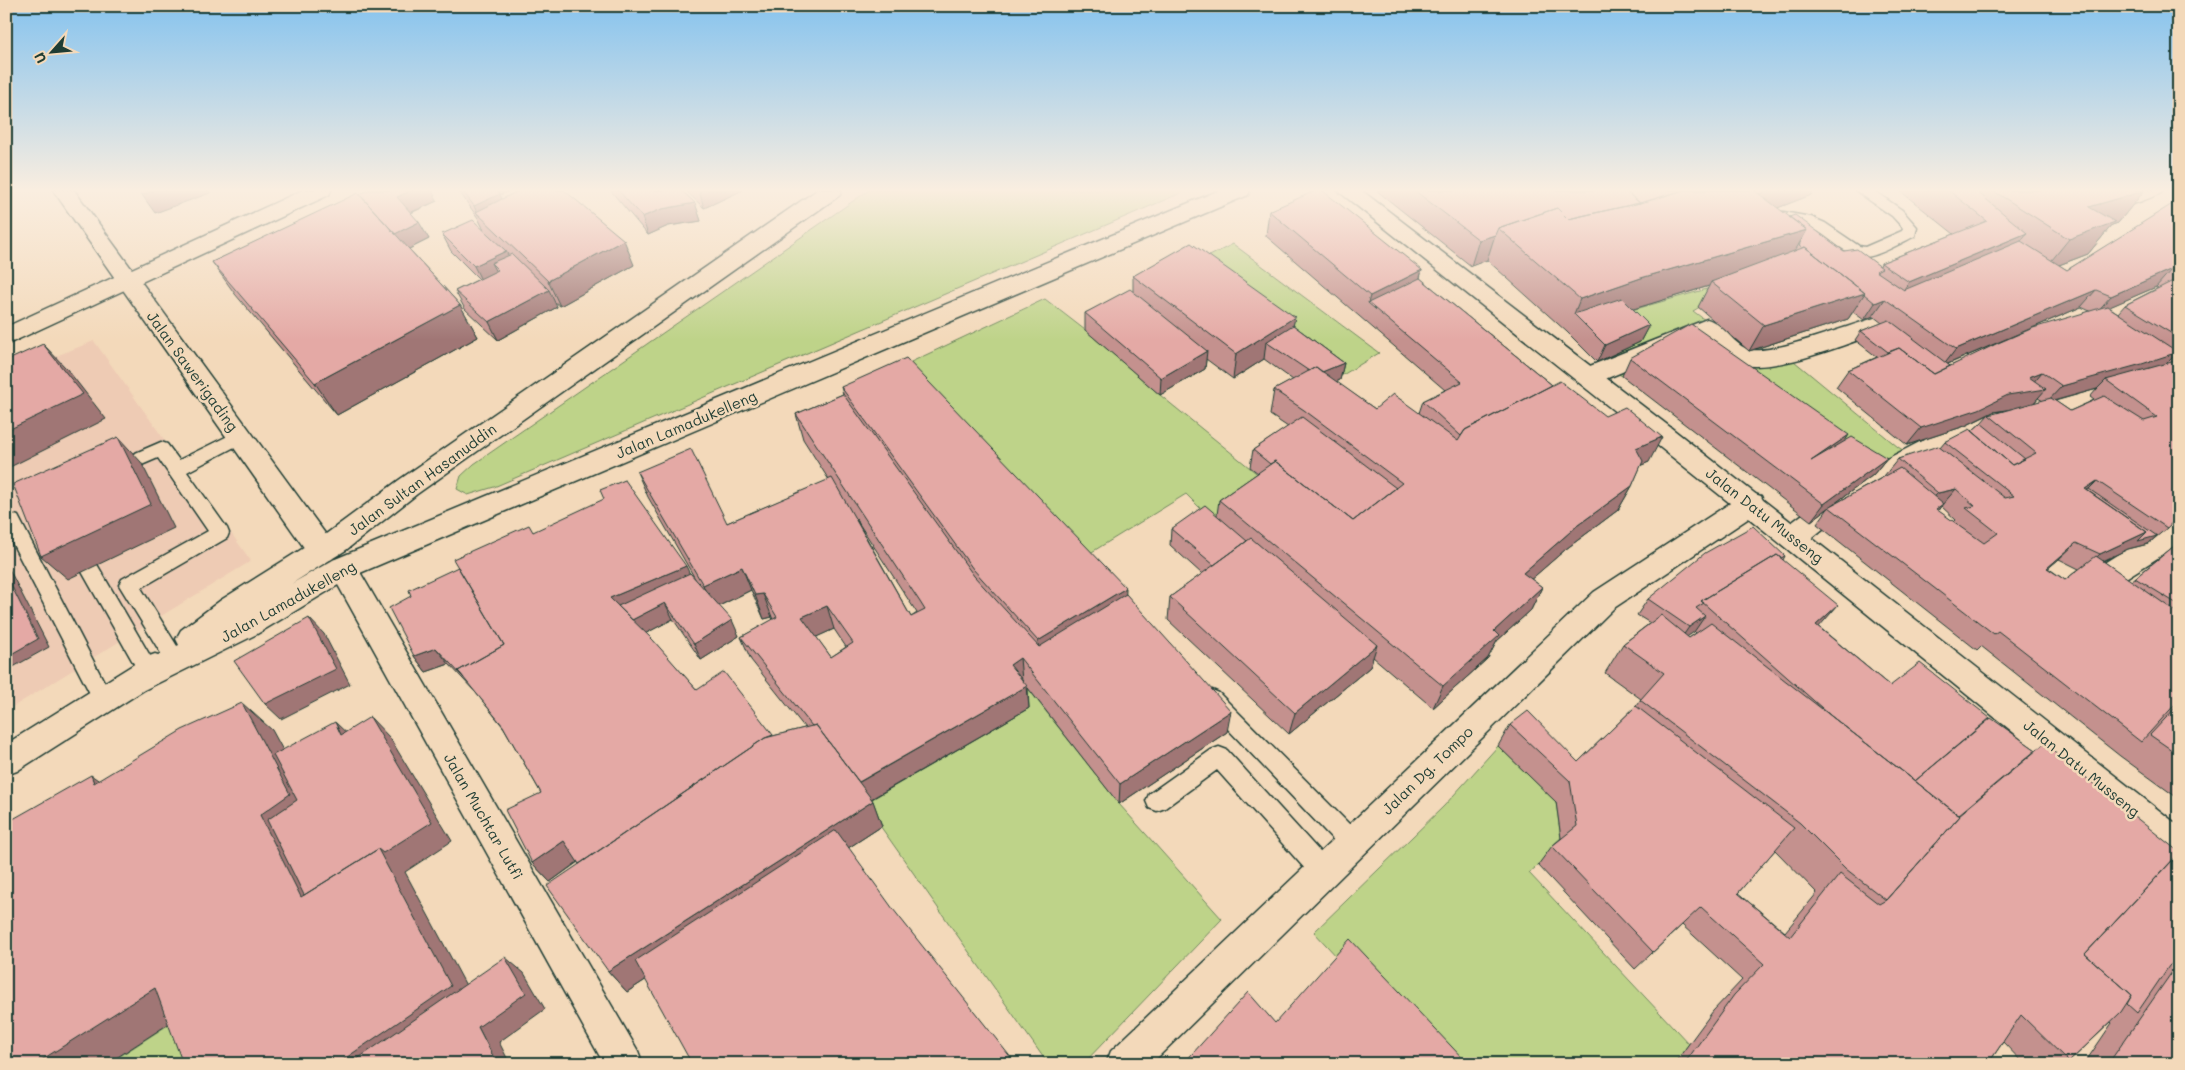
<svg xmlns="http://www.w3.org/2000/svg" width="2185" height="1070" font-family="Mali,sans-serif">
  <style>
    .built { fill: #eecbb4 }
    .green { fill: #bed389; stroke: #6e885e }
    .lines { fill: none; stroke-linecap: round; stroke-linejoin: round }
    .lane-casing { stroke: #1f3d34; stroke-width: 3 }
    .street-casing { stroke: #1f3d34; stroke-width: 3 }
    .secondary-casing { stroke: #1f3d34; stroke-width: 3 }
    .lane { fill: #f3d9ba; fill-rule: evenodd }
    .street { fill: #f3d9ba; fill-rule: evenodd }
    .secondary { fill: #f3d9ba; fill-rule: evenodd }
    .wall { fill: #c4918e; stroke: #1f3d34; fill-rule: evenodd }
    .shaded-wall { fill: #a07674; stroke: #1f3d34 }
    .building { fill: #e4a9a5; stroke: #1f3d34; fill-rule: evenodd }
    .labels { text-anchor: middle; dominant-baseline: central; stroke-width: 5; stroke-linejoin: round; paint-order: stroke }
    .street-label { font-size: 15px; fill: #1f3d34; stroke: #f3d9ba }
  </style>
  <rect width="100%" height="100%" fill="#f3d9ba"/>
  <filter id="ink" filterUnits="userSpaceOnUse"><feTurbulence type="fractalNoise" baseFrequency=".02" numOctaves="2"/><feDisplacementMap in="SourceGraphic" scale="10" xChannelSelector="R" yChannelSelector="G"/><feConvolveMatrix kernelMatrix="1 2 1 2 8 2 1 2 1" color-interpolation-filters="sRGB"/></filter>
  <g filter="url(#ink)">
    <path class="built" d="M94 341 251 561 6 711V376Z"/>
    <path class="green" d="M869 190H1188L494 487 468 495 457 489 461 476 474 464Z
      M1233 244 1379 353 1341 376 1196 263Z
      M1750 277 1693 311 1749 353 1777 347 1898 447 1923 463 1884 476 1682 342 1622 376 1597 362 1640 342 1614 315Z
      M1045 299 1085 330 1160 395 1271 485 1216 524 1186 494 1074 563 896 369Z
      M1022 681 1119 804 1222 919 1083 1064H1048L864 803 1029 708 1012 687Z
      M1498 746 1556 802 1562 845 1529 873 1689 1044 1674 1064H1436L1314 932 1444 806Z
      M194 1008 215 1064H108Z"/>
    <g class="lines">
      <defs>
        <path id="lane" d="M1855 190H1873L1902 210 1917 227 1915 236C1903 242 1877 257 1865 257 1845 256 1831 238 1814 229 1801 222 1787 223 1773 219L1771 216 1773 213 1778 211 1811 217 1825 223 1859 246 1865 247 1902 231 1903 228 1892 216Z
          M2074 190H2092L2106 198 2118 199 2142 190H2163L2161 193C2137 204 2116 213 2090 201 2084 199 2078 195 2074 190Z
          M240 430 246 431 249 436 246 441 187 472 227 528 229 533 227 538 141 588 182 654 179 660 172 663 165 660 119 585 122 579 208 531 158 458 116 476 110 474 107 469 110 464 161 442 167 444 179 460Z
          M11 514 18 516 111 695 114 701 111 707 104 710 97 707 6 531V515Z
          M77 539 84 542 156 666 159 672 156 678 149 681 142 678 68 547 70 542Z
          M1212 690 1219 693 1360 835 1363 843 1360 851 1352 854 1344 851 1205 705 1202 699 1205 693Z
          M1219 747 1227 750 1330 863 1333 871 1330 879 1322 882 1314 879 1217 770 1165 808 1157 811 1149 808 1146 801 1149 794 1211 750Z"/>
        <path id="street" d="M53 190H74L332 543 336 551 332 559 322 562 312 559Z
          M1881 316 1889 318 1946 358 1988 345 1997 347 2000 353 1997 359 1943 377 1934 374 1878 333C1843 345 1767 377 1733 362 1722 357 1712 346 1704 338L1598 382 1589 385 1580 382 1577 376 1580 370 1707 319C1724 324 1731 342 1747 349 1768 357 1855 323 1881 316Z
          M2016 406 2025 408 2029 415 2025 422 1981 433 1870 491 1803 545 1793 548 1783 545 1779 537 1783 529 1852 477 1964 419Z
          M1751 493 1761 496 1764 503 1761 510 1614 608 1151 1064H1106L1111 1051 1594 592 1741 496Z
          M2179 515V542L2167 552 2110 588 2100 591 2090 588 2086 580 2090 572 2147 536 2169 518Z
          M343 557 353 560 638 1051 643 1064H604L333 576 329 568 333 560Z"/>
        <path id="secondary" d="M303 190H331L329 195 6 345V327Z
          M817 190H842L840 195 417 494 346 550 291 584 333 560 1220 190H1250L1248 195 353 576 257 634 144 690 17 771 6 775V744L144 658 155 654 158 655 179 645 176 639 181 630 221 600 326 534 399 480Z
          M1337 190H1361L1670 427 2179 826V862L2167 857 1755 523Z"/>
      </defs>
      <use href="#lane" class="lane-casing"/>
      <use href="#street" class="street-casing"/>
      <use href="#secondary" class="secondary-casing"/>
      <use href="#lane" class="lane"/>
      <use href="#street" class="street"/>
      <use href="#secondary" class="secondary"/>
    </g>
    <path class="wall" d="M458 190H512L500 195 502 199 634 265 560 306 555 302 557 307 498 340 465 309 455 291 479 279 451 251 442 234 484 230 478 218Z
      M610 190H681L695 203 701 221 668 226 648 235Z
      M685 190H743L704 208Z
      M1376 190H1814L1811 195 1777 208 1789 217 1844 251 1880 266 1881 263 1954 234 1899 190 2144 191 2118 223 2112 225 2088 254 2059 265 2067 270 2179 201V515L2167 528 2148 544 2128 549 2103 561 2131 581 2179 542V799L2120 756 1981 646 1977 650 1817 524 1829 507 1885 476H1884L1898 459 1940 448 1945 442 1972 431 1981 423 1988 415 1965 426 1907 445 1836 387 1848 370 1877 357 1855 340 1861 331 1882 323 1873 316 1864 320 1853 312 1848 319 1749 351 1698 307 1709 286 1633 309 1649 325 1640 342 1597 362 1567 332 1487 260 1471 266ZM2156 287 2158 288 2125 305 2118 313 2109 307ZM2081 307 2090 311 1950 366 1948 364ZM2097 389 2090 397 2094 400 2070 411 2055 401ZM2038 398 2043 401 2034 403ZM2005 411 1989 415 1993 412ZM1941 506 1956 520 1954 522 1938 511ZM2059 559 2079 569 2065 580 2048 568Z
      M361 196 437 201 411 213 429 239 409 249 460 305 478 337 337 415 235 294 212 262Z
      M1269 211 1422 270 1420 278 1552 385 1649 462 1641 465 1632 486 1618 510 1566 549 1531 579 1542 587 1531 610 1497 641 1488 658 1433 708 1373 657 1370 667 1289 734 1168 620 1170 597 1202 574 1170 545 1171 529 1217 515 1219 500 1258 473 1250 467 1253 450 1288 427 1270 415 1274 390 1293 380 1264 359 1233 379 1206 359 1205 369 1160 395 1085 330V313L1133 291V276L1295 317 1293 325 1344 363 1340 380 1336 382 1375 409 1419 413 1423 401 1445 390 1266 236Z
      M1630 358 1845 441 1887 458 1873 475 1811 521 1622 376Z
      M841 387 1126 594 1227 732 1119 804 1028 688 1029 708 872 799 882 826 627 992 608 971 579 864 578 862 550 882 532 863 541 793 504 728 476 693 449 664 426 672 414 656 533 532 690 573 697 582 648 497 637 472 727 523 829 480 803 439 796 414 843 394ZM856 519 917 613 911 617ZM751 590 764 619 772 617 773 620 741 637 751 660 805 728 773 736 697 690 646 633 673 619 701 660 739 636 719 606ZM834 629 846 647 831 657 816 637Z
      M1785 556 1783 560 1819 627 1890 686 1990 718 2036 750 2044 744 2179 868V1064H2084L2112 1023 2111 1022 2069 1062 2064 1064H2024L2003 1042 1988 1064H1674L1713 1011 1742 980 1682 925 1635 969 1538 865 1552 846 1561 838 1556 802 1498 746 1510 725 1578 762 1636 706 1641 699 1605 673 1623 644 1650 623 1637 615 1648 599ZM1694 631 1696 633 1689 638 1687 636ZM1775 850 1817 893 1785 932 1738 893Z"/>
    <path class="shaded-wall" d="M155 190H209L210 193 155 213 142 195Z
      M412 190H432L437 201 407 214 397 197Z
      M495 190H512L500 195 508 211 478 215 474 206Z
      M699 190H743L704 208Z
      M1770 190H1814L1811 195 1744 221 1757 195Z
      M2144 191 2118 223 2112 225 2088 254 2043 271 2069 239 2089 207Z
      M695 203 701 221 668 226 648 235 642 217 662 209Z
      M419 222 429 239 401 253 391 235Z
      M1807 230 1788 263 1711 282 1709 286 1627 311 1574 314 1580 299 1641 278Z
      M2027 233 2008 258 1893 305 1909 282Z
      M1495 235 1487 260 1471 266 1479 240Z
      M624 240 634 265 560 306 548 281Z
      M506 251 515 268 498 270 491 263 498 276 483 284 474 266Z
      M2172 269 2156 287 2096 313 2111 296Z
      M1422 270 1415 296 1368 303 1370 296Z
      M549 290 557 307 498 340 489 322Z
      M2096 290 2081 307 1943 366 1956 349Z
      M1865 293 1848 319 1749 351 1764 325Z
      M1885 299 1873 316 1864 320 1875 303Z
      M460 305 478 337 337 415 315 383Z
      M1295 317 1290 342H1266L1264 359 1233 379 1236 354Z
      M1649 325 1640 342 1597 362 1605 345Z
      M43 344 67 369 106 419 6 469V431Z
      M1207 351 1205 369 1160 395 1161 378Z
      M2178 352 2161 369 2106 380 2097 389 2046 403 2062 386Z
      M1344 363 1340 380 1311 393 1314 375Z
      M2042 372 2027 390 2046 389 2031 406 1993 412 1965 426 1907 445 1921 428 2029 377Z
      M1849 435 1837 453 1811 461Z
      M118 437 141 462 174 528 68 579 41 556Z
      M1662 437 1649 462 1623 473 1636 448Z
      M1887 458 1873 475 1811 521 1824 504Z
      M2097 481 2080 498 2085 489Z
      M1632 486 1618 510 1566 549 1512 596 1523 573 1578 525Z
      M1956 489 1942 505 1943 504 1929 521 1923 509 1938 493Z
      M2147 532 2157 536 2148 544 2128 549 2082 571 2100 554Z
      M2076 543 2059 559 2030 584 2047 568Z
      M6 563 49 647 6 671Z
      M686 566 697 589 628 618 610 598Z
      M742 567 751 590 713 609 703 585Z
      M1542 587 1531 610 1497 641 1488 658 1433 708 1443 686 1494 631Z
      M1126 588 1125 618 1040 669 1038 641Z
      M763 594 772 617 764 619 755 595Z
      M665 603 673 619 639 637 630 621Z
      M1838 605 1818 628 1816 625Z
      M827 606 834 629 810 640 802 617Z
      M1705 616 1694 632 1678 643 1689 627Z
      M309 618 324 634 350 684 281 719 265 704Z
      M732 620 739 636 701 660 694 644Z
      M1377 645 1370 667 1289 734 1295 713Z
      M436 648 449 664 426 672 414 656Z
      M1020 658 1022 681 1010 665Z
      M1027 686 1029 708 864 803 858 783Z
      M242 703 272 730 321 820 378 849 370 717 390 738 452 841 405 872 477 1006 394 1064H337L260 815Z
      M1231 711 1227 732 1119 804 1120 784Z
      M335 722 357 743 341 735Z
      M91 775 128 801 94 783Z
      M873 801 882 826 627 992 608 971Z
      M564 841 580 860 550 882 532 863Z
      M505 957 524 973 545 1009 499 1042 510 1064H497L478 1027Z
      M155 988 193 1008 107 1064H24Z"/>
    <path class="building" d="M139 190H155L142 195Z
      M369 190H412L397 197 419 222 395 234 361 196 360 194Z
      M462 190H497L500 194 474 206Z
      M520 190H564L624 240 548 281 476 212Z
      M618 190H681L695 203 662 209 642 217Z
      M1317 190H1322L1422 270 1370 296 1269 211Z
      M1414 190H1624L1640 203 1568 219 1557 208 1498 228 1495 235 1479 240Z
      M1624 190H1684L1640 203Z
      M1684 190H1754L1807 230 1641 278 1580 299 1498 228 1557 208 1568 219 1648 201Z
      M1754 190H1770L1759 194Z
      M1948 190H1975L2027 233 1909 282 1881 263 1987 221Z
      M1992 190H2143L2144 191 2089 207 2115 222 2069 239Z
      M358 193 460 305 315 383 212 262Z
      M2179 201V273L2172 269 2111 296 2096 290 1956 349 1885 299 1875 303 1864 294 1865 293 1805 247 1803 248 1799 245 1807 230 1789 217 1795 215 1844 251 1857 249 1882 268 1876 271 1904 290 2021 241 2067 270 2169 206Z
      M473 220 506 251 474 266 442 234Z
      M1191 243 1295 317 1236 354 1133 276Z
      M1805 247 1865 293 1764 325 1711 282Z
      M512 254 549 290 489 322 455 291 498 270 491 263Z
      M1420 278 1552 385 1465 430 1461 436 1423 401 1462 382 1368 303Z
      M2179 278V338L2125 305Z
      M1130 289 1207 351 1161 378 1085 313Z
      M1622 298 1649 325 1605 345 1574 314Z
      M2107 306 2178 352 2142 364 2062 386 2042 372 2029 377 2046 389 2008 395 1979 409 1921 428 1848 370 1899 348 1934 374 1998 343 2033 328Z
      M1889 320 1950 366 1934 374 1899 348 1888 352 1861 331Z
      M1691 324 1849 435 1811 461 1852 437 1887 458 1824 504 1630 358Z
      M1293 325 1344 363 1322 372 1316 367 1309 371 1266 342Z
      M43 344 83 394 6 431V361Z
      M906 358 1126 588 1038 641 973 569 841 387Z
      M2179 360V515L2167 528 2097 481 2085 489 2147 532 2100 554 2076 543 2047 568 2065 580 2096 556 2179 614V700L2141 742 1998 631 1994 634 1829 507 1900 468 1943 504 1936 509 1984 543 1998 533 1966 508 1975 506 1956 489 1938 493 1898 459 1938 446 2005 498 2014 496 1945 442 1970 429 2012 465 2036 453 1989 415 2051 398 2070 411 2104 396 2144 421 2157 417 2106 380Z
      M1316 367 1375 409 1393 394 1458 441 1465 430 1560 381 1605 416 1625 407 1662 437 1636 448 1643 461 1632 486 1578 525 1523 573 1542 587 1494 631 1499 636 1443 686 1219 500 1275 461 1353 521 1402 483 1304 410 1274 390Z
      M843 394 974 576 1039 647 1126 594 1231 711 1120 784 1020 658 1010 665 1027 686 859 782 816 725 812 726 741 637 777 617 763 594 755 595 742 567 703 585 637 472 691 449 727 523 832 478 911 617 925 610 920 602 796 414ZM827 606 853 643 831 657 802 617Z
      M1302 417 1396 488 1353 521 1275 461 1270 464 1253 450Z
      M1981 423 2025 459 2012 465 1972 431Z
      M118 437 151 504 41 556 13 484Z
      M625 480 686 566 610 598 653 640 697 690 724 672 773 735 765 738 579 864 564 841 532 863 505 810 541 793 503 726 458 671 504 645 453 559 529 525 533 532 604 499 600 490Z
      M2089 489 2157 536 2138 541 2147 532 2087 490Z
      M1205 505 1247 541 1214 565 1171 529Z
      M1753 526 1785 556 1781 558 1777 555 1701 601 1704 603 1696 608 1705 616 1689 627 1648 599 1705 553Z
      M1251 538 1377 645 1295 713 1170 597Z
      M2179 542V605L2135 578Z
      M1777 555 1838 605 1816 625 1890 686 1920 663 1990 718 1915 781 1831 716 1701 601Z
      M458 567 504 645 458 671 464 678 436 648 414 656 389 608 411 596 409 590Z
      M690 573 732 620 694 644 665 603 632 620 618 606Z
      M6 575 38 639 6 657Z
      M1661 615 1689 638 1711 623 1960 816 1886 900 1846 869 1800 823 1640 700 1664 673 1623 644Z
      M309 618 336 669 265 704 234 661Z
      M242 703 290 794 260 815 301 897 378 849 451 986 337 1064H183L155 988 35 1064H15L6 1035V823L91 775 94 783 182 730Z
      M2179 704V755L2150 735Z
      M1636 706 1794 828 1738 893 1790 937 1840 874 1879 904 1886 900 1960 816 1959 815 2044 744 2179 852V853L2085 954 2132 995 2121 1012 2069 1062 2021 1015 1988 1064H1684L1734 995 1764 964 1701 907 1653 952 1552 846 1577 826 1570 781 1510 725 1528 711 1578 762Z
      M370 717 432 822 383 853 378 849 304 895 267 820 297 800 273 755 335 722 341 735Z
      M1991 718 2036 750 1958 815 1915 781Z
      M816 725 873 801 608 971 547 886 765 738Z
      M836 830 893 909 1016 1064H692L635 961Z
      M2172 861 2179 868V957L2169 966 2137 1013 2127 1004 2132 995 2085 954Z
      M1350 939 1468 1064H1183L1248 992 1275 1023Z
      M505 957 526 993 478 1027 497 1064H350Z
      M2179 962V1064H2108Z
      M6 1035 15 1064H6Z"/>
  </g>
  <linearGradient id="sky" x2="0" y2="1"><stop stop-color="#86c3ee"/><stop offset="0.56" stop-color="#faeee0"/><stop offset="1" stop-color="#faeee0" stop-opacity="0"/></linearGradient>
  <rect width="2185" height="340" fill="url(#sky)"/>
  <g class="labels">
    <g class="street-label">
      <text transform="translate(193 371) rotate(54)">Jalan Sawerigading</text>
      <text transform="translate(686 424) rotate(-23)">Jalan Lamadukelleng</text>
      <text transform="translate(422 479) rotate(-36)">Jalan Sultan Hasanuddin</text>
      <text transform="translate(1765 515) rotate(38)">Jalan Datu Musseng</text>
      <text transform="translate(288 601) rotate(-29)">Jalan Lamadukelleng</text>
      <text transform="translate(2082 768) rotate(39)">Jalan Datu Musseng</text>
      <text transform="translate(1427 770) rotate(-44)">Jalan Dg. Tompo</text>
      <text transform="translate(484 816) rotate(60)">Jalan Muchtar Lutfi</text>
    </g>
  </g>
  <rect width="2185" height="1070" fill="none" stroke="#f3d9ba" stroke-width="25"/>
  <rect x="12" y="12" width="2160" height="1045" fill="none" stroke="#1f3d34" stroke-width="2" filter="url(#ink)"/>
  <g transform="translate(52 52) rotate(243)" stroke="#f3d9ba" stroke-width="4" paint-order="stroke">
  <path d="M0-4L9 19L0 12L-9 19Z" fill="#1f3d34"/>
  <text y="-8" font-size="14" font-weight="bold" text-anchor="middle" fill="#1f3d34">U</text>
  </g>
</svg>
